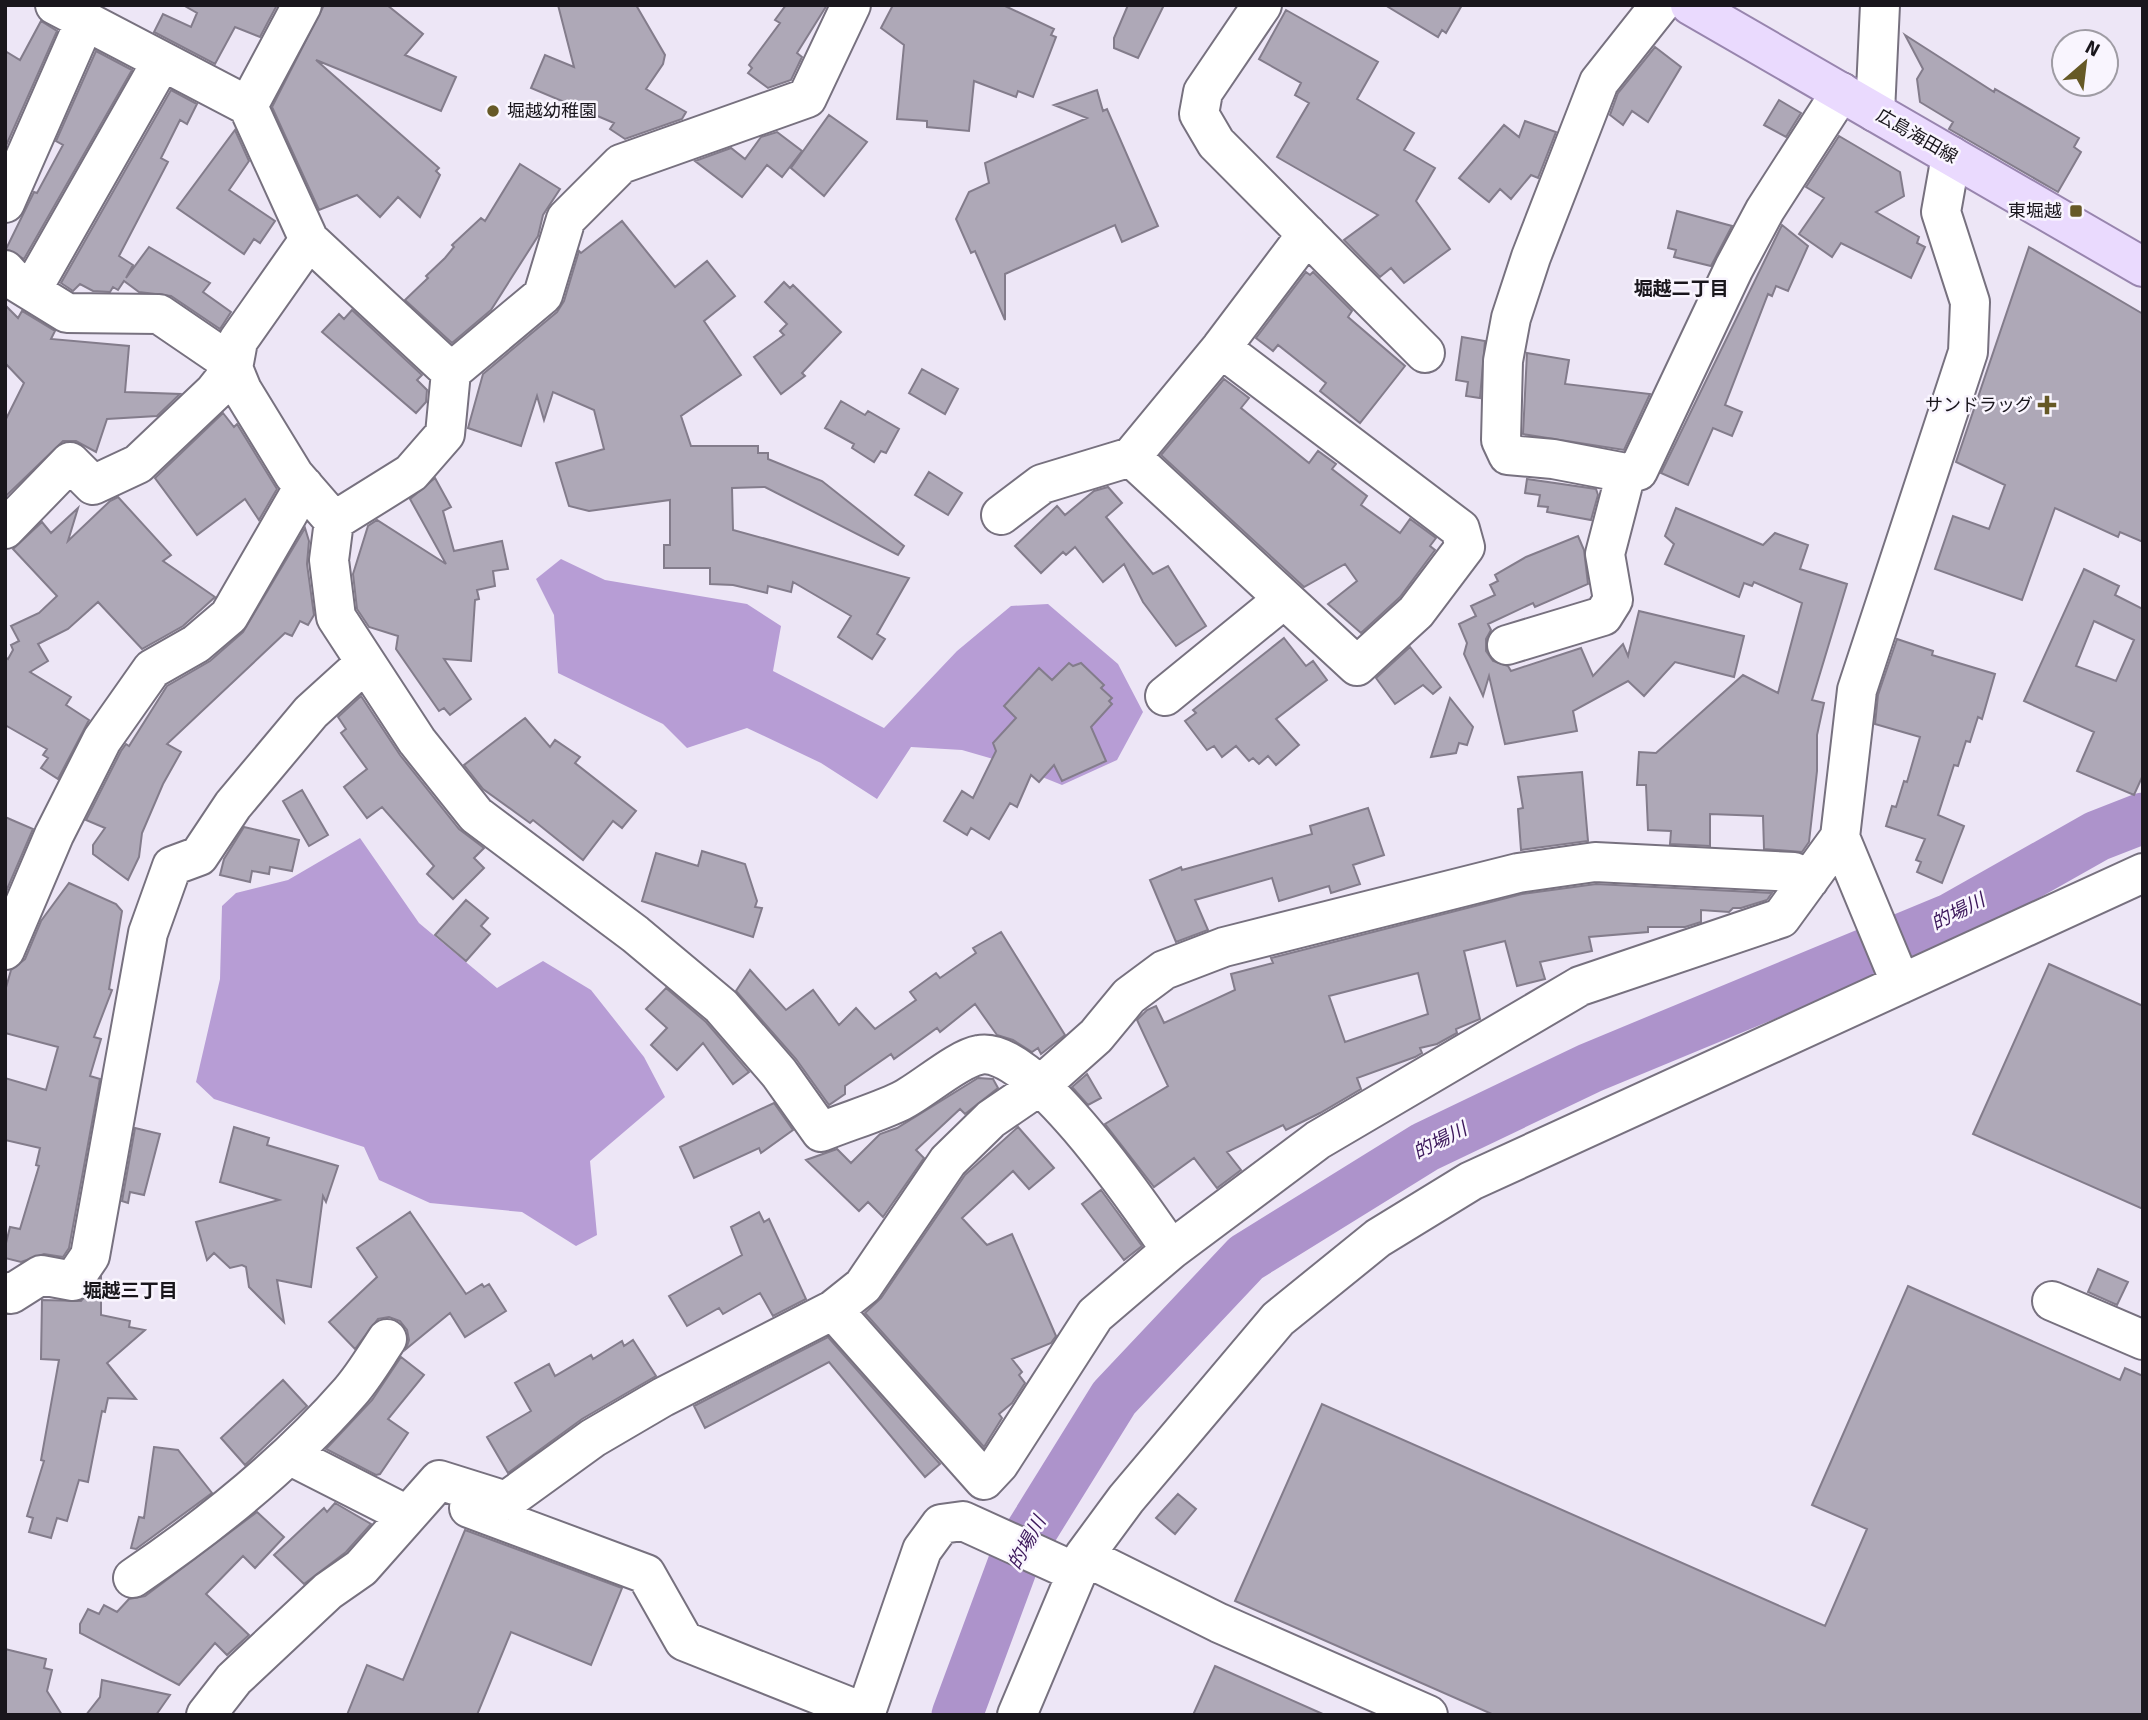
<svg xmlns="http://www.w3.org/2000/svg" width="2148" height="1720" font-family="Signika,'Noto Sans JP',sans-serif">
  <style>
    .forest { fill: #b79dd5 }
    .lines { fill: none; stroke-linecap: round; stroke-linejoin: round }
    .river { stroke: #ad93cb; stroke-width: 51 }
    .building { fill: #aea8b7; stroke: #837c8b; stroke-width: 2; fill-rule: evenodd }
    .minor-casing { stroke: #77717f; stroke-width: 42 }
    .major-casing { stroke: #9885ae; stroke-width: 42 }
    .minor { stroke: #fff; stroke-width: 38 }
    .major { stroke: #eadafe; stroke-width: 38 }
    .poi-dot { fill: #665926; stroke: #f9f5fe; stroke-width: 2.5 }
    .labels { text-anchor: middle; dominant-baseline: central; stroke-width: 5; stroke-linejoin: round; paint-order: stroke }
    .poi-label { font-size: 18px; fill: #19161c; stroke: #f9f5fe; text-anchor: end }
    .street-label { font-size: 18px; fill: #19161c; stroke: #f9f5fe }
    .neighbourhood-label { font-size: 19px; font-weight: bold; fill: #19161c; stroke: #f9f5fe }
    .water-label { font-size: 19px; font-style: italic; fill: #3c185b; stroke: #f9f5fe }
  </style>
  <rect width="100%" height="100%" fill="#ede6f6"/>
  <path class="forest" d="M561 559 605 580 747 604 781 626 773 671 884 728 957 651 1011 606 1048 604 1118 664 1143 712 1117 760 1062 785 1007 763 962 750 911 747 877 799 821 763 747 728 687 748 663 724 558 673 554 615 536 579Z
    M360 838 419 923 497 988 543 961 591 990 644 1057 665 1097 590 1161 597 1235 576 1246 522 1212 430 1203 379 1180 364 1147 214 1099 196 1082 220 979 222 906 236 893 288 880Z"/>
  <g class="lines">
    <path class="river" d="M957 1715 1016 1556 1114 1398 1246 1258 1425 1147 1590 1068 1952 918 2097 836 2143 818"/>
  </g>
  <path class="building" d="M183 5H277L260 37 235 27 215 64 154 32 163 14 191 27 197 13Z
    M324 5H387L423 34 405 55 456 77 441 111 316 60 439 168 436 171 440 175 420 217 398 197 380 217 357 195 319 210 272 107Z
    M558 5H636L665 55 663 64 646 89 686 112 682 119 625 139 610 129 614 123 531 88 545 55 574 67Z
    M786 5H827L797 53 802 57 791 80 768 88 748 73 752 68 749 65 780 23 775 20Z
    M893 5H1003L1054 29 1051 35 1056 37 1033 97 1018 91 1016 97 974 81 969 131 927 127V121L897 119 904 45 881 28Z
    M1128 5H1164L1138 58 1114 48V38Z
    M1385 5H1462L1446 33 1442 30 1438 37Z
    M1286 10 1378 62 1357 99 1414 133 1404 150 1435 168 1416 201 1450 249 1404 283 1391 268 1380 277 1344 240 1378 215 1277 157 1309 103 1295 95 1301 83 1259 59Z
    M41 21 57 31 5 148V51L20 60Z
    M1905 35 1994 92 1995 89 2079 138 2074 147 2081 152 2058 192 1949 129 1953 122 1920 102 1917 79 1923 69Z
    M1655 47 1681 67 1648 122 1632 111 1623 125 1610 115 1618 93Z
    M96 51 132 70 24 259 6 249 34 192 37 193 63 145 56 141Z
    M171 90 197 104 187 124 180 120 161 158 168 162 119 256 133 265 126 278 149 247 210 283 203 292 231 312 220 329 171 296 139 292 124 281 118 290 113 287 110 292 93 291 80 284 73 291 61 283Z
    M1097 90 1103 111 1107 109 1158 226 1122 242 1115 225 1005 274V320L975 251 971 253 956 219 969 192 989 183 985 163 1087 118 1054 105Z
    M1779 100 1801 113 1786 137 1764 125Z
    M829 115 867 142 824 196 791 168Z
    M1525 121 1556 132 1538 178 1531 175 1511 199 1500 189 1489 202 1459 178 1504 125 1519 137Z
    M235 130 249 161 229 190 275 221 260 243 254 239 244 254 177 208Z
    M777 132 802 151 782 177 767 165 742 197 695 161 731 148 745 159 761 137Z
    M1839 136 1900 172 1904 196 1876 212 1919 237 1917 243 1925 247 1911 278 1841 243 1832 257 1799 234 1824 198 1806 187Z
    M520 164 560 189 543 215 538 236 491 310 452 343 405 300 428 278 426 276 445 258 454 247 452 245 481 218 485 221Z
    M1677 211 1732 226 1711 266 1674 257 1676 250 1668 248Z
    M622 221 675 287 707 261 735 296 704 321 741 375 681 416 691 446H758V453H768V459L822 481 904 546 898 555 765 487 732 488 733 530 909 578 877 634 885 639 872 659 838 637 851 616 793 582 791 592 768 586 767 593 733 585 710 584V568H664V545H670V500L589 511 569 506 556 463 604 449 594 410 553 392 544 420 537 396 521 446 468 428 483 374 557 312 564 301 579 251 581 253Z
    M1782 225 1808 246 1788 291 1776 286 1772 296 1768 294 1725 405 1742 412 1732 436 1713 428 1688 485 1661 473Z
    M2029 247 2143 314V542L2120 532 2118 537 2055 508 2022 600 1935 569 1953 516 1989 529 2005 485 1956 462Z
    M1306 272 1310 275 1313 272 1352 311 1348 317 1405 366 1360 423 1320 391 1326 383 1278 345 1273 351 1256 338Z
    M784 282 790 288 793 285 841 332 802 373 805 376 781 394 754 357 784 335 780 331 787 324 765 302Z
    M5 305 18 318 22 311 55 331 51 339 129 346 125 392 180 394 157 416 107 419 96 452 76 441H63L5 497V421L24 383 5 363Z
    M352 310 422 375 417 380 427 390 426 402 416 413 322 332 339 314 344 319Z
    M1462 337 1485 341 1480 398 1466 396 1468 382 1456 380Z
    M1527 353 1569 360 1565 384 1650 394 1624 450 1523 434Z
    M922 369 958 389 945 414 909 393Z
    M1224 379 1249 398 1241 408 1309 463 1318 451 1336 464 1332 469 1367 496 1361 505 1400 533 1410 519 1436 538 1430 546 1435 550 1400 597 1361 633 1328 604 1357 581 1345 564 1304 587 1161 455Z
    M841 401 865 415 868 411 899 429 886 453 881 451 874 462 852 448 854 444 825 428Z
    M223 413 234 427 237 424 277 489 259 520 245 499 197 535 155 478Z
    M929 472 962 493 948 515 915 495Z
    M435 478 451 507 443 511 454 551 502 541 508 569 493 571 495 586 477 590 479 599 475 600 471 661 444 659 471 699 450 715 444 708 439 711 396 649 398 636 369 627 357 609 353 574 368 526 377 520 446 564 410 499Z
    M1527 479 1596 489 1598 495 1591 520 1547 512 1548 507 1538 506 1540 495 1525 493Z
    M1108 487 1122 503 1106 517 1153 574 1168 566 1206 626 1176 646 1143 602 1124 564 1103 582 1075 547 1066 555 1063 552 1041 573 1015 546 1057 506 1065 515 1094 491Z
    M118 497 171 555 163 561 215 597 183 626 142 649 98 602 68 629 38 644 48 661 30 672 71 697 66 705 89 720 58 779 41 768 48 758 43 755 47 749 5 725V657L8 659 13 650 11 645 19 641 11 626 39 613 57 596 13 549 42 522 51 533 78 508 68 541 110 501Z
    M1676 508 1763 545 1775 533 1808 545 1800 569 1847 584 1812 700 1824 703 1817 735V771L1809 842 1802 852 1764 849 1763 816 1710 814V846L1670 844 1671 831 1648 830 1646 785H1637L1639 752 1656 753 1743 675 1778 693 1802 603 1754 582 1752 586 1744 583 1739 597 1665 564 1674 544 1665 536Z
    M305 528 309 541 307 564 314 615 308 625 300 621 292 636 285 633 167 744 181 752 163 784 142 833 139 857 128 880 93 854V845L105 828 86 820 121 751 126 744 129 746 167 686 210 661 243 632Z
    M1578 536 1584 550 1588 584 1535 607 1533 603 1488 624 1491 630 1486 639V651L1493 661 1508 666 1511 671 1581 648 1593 676 1623 644 1628 656 1639 611 1744 636 1734 677 1675 662 1644 696 1628 681 1573 711 1577 731 1505 744 1489 676 1483 696 1464 654 1467 643 1459 624 1476 616 1471 606 1495 595 1490 585 1498 581 1495 575 1526 557Z
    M2084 569 2119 586 2115 595 2143 609V775L2134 795 2077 771 2094 732 2024 701ZM2094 621 2134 640 2116 681 2076 666Z
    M1284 638 1306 666 1313 661 1327 680 1276 719 1299 745 1276 765 1268 756 1259 764 1253 758 1249 761 1236 746 1222 757 1214 746 1207 750 1185 721 1196 713 1193 710Z
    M1897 639 1933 651 1932 655 1995 674 1982 719 1978 717 1970 742 1966 741 1958 766 1954 765 1938 815 1964 826 1942 883 1917 872 1921 862 1916 860 1925 839 1886 826 1892 806 1896 807 1904 781 1907 782 1920 737 1875 724 1878 695Z
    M1410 647 1441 687 1433 694 1423 685 1395 704 1376 678Z
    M1069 663 1073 666 1081 663 1104 685 1101 688 1112 698 1109 701 1112 704 1091 727 1106 761 1062 781 1054 765 1039 782 1031 775 1017 807 1010 803 989 839 971 828 967 835 944 821 962 791 973 798 996 751 993 743 1016 718 1004 706 1039 668 1052 680Z
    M361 696 400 755 459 829 484 848 474 858 484 868 453 899 427 874 434 866 382 807 367 818 344 787 367 769 341 733 346 729 338 717Z
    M1450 698 1473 727 1467 745 1459 743 1456 753 1431 757Z
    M525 718 550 747 555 740 580 757 575 763 636 811 622 828 613 821 583 860 533 820 530 823 483 789 464 765Z
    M1582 772 1588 841 1521 850 1518 809 1523 808 1518 777Z
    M302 790 328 835 309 846 283 801Z
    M1368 808 1384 855 1353 865 1360 884 1331 893 1329 886 1279 901 1272 878 1195 900 1208 930 1176 942 1150 880 1181 867 1182 870 1312 834 1310 826Z
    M5 817 33 829 5 894Z
    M244 827 299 840 292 871 270 867 269 874 252 871 250 882 220 875 224 859Z
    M702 851 745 864 757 901 755 907 762 908 753 937 642 901 656 853 698 866Z
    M69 883 116 904 122 911 109 989 112 990 94 1037 101 1039 90 1076 100 1079 69 1248 63 1257 44 1254 21 1262 5 1258V1247L10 1227 20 1229 39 1166 36 1165 40 1148 5 1140V1078L46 1090 58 1047 5 1033V991L11 970 25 959 41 921Z
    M1596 884 1772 893 1767 900 1741 908H1733L1729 912 1701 910V922L1685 927H1648V932L1589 937 1592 951 1540 962 1545 979 1517 986 1505 941 1464 951 1480 1019 1456 1029 1457 1033 1437 1044 1420 1048 1422 1053 1415 1057 1357 1078 1361 1089 1320 1113 1286 1130 1283 1125 1227 1152 1241 1170 1217 1188 1194 1158 1154 1187 1105 1124 1168 1086 1137 1020 1147 1010 1156 1006 1164 1023 1235 990 1231 974 1273 963 1271 958 1522 894ZM1418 973 1428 1014 1345 1042 1329 996Z
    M466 900 488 918 481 926 490 934 466 961 435 935Z
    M1001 932 1065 1035 1041 1054 1038 1048 1032 1052 1013 1040 997 1035 975 1004 940 1032 937 1028 894 1059 891 1054 845 1086V1094L829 1105 796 1059 736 991 750 970 786 1010 813 990 839 1025 856 1008 875 1029 916 1000 910 992 936 973 940 978 976 953 973 948Z
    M2049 964 2143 1006V1209L1973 1134Z
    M666 988 706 1022 749 1072 733 1084 703 1043 677 1070 651 1045 667 1028 646 1009Z
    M1087 1074 1101 1098 1088 1105 1072 1087Z
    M978 1078 993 1079 998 1088 965 1114 960 1109 916 1150 924 1158 883 1217 868 1202 859 1211 806 1160 837 1149 851 1163 880 1134 897 1128Z
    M774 1103 793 1130 761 1153 759 1148 694 1178 680 1147Z
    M234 1127 269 1138 267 1145 338 1166 326 1202 323 1196 311 1287 277 1280 284 1322 249 1287 246 1267 242 1265 230 1268 214 1253 207 1260 196 1222 279 1200 220 1182Z
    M1018 1127 1054 1168 1029 1189 1013 1171 962 1218 987 1245 1012 1234 1056 1336 1051 1343 1012 1359 1022 1372 1019 1375 1025 1383 1012 1403 999 1414 1002 1418 984 1447 865 1313 881 1298 965 1175Z
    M135 1128 160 1134 144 1195 130 1192 128 1203 122 1201Z
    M1101 1190 1142 1246 1124 1260 1082 1204Z
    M410 1212 466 1294 482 1284 484 1287 489 1284 506 1311 465 1337 450 1313 406 1349 409 1340 407 1330 400 1321 389 1317 378 1319 355 1349 329 1322 377 1277 357 1248Z
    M759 1212 764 1222 769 1219 806 1299 773 1316 760 1293 723 1314 719 1308 687 1326 669 1296 742 1255 731 1227Z
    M2098 1269 2128 1282 2117 1305 2088 1292Z
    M101 1278V1315L130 1321 129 1327 145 1330 107 1363 136 1399 108 1398 105 1412 102 1411 88 1482 79 1480 67 1521 57 1518 51 1538 29 1532 33 1518 27 1516 44 1461 41 1460 59 1360 41 1359 42 1300 81 1301Z
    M1908 1286 2120 1380 2125 1368 2143 1376V1715H1494L1235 1601 1322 1404 1825 1626 1867 1529 1812 1505Z
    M828 1337 940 1464 925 1477 829 1362 705 1428 694 1406Z
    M633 1340 656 1376 582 1419 508 1473 487 1437 531 1411 515 1383 549 1364 555 1376 591 1355 593 1359 622 1341 624 1346Z
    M401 1357 424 1375 388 1419 408 1433 380 1474 376 1475 326 1449 372 1400Z
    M283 1380 307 1406 245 1465 221 1438Z
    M154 1447 178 1450 212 1493 136 1549 131 1548 139 1517 144 1518Z
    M1178 1494 1196 1509 1175 1534 1156 1518Z
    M335 1503 371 1524 346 1552 304 1584 274 1555 324 1508 327 1512Z
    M257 1512 284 1537 255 1568 243 1556 206 1594 249 1635 227 1655 215 1643 179 1685 80 1633V1624L88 1609 99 1614 104 1605 117 1612 129 1599 145 1596Z
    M465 1530 622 1588 591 1665 511 1632 477 1715H347L367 1665 403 1680Z
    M5 1649 46 1659 44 1668 52 1670 47 1691 62 1715H5Z
    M1215 1666 1325 1715H1193Z
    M102 1680 170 1695 156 1715H86L100 1697Z"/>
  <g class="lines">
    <defs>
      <path id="minor" d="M55 5 248 106 309 240 451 372 445 434 411 473 334 521
        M1262 5 1203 92 1199 114 1216 143 1425 353
        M248 106 302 5
        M1875 112 1880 5
        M5 203 85 21
        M309 240 238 341 233 368 242 390 294 475 334 521 329 560 336 617 417 741 476 815 635 934 721 1006 779 1073 821 1132C848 1121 876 1113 901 1101 923 1090 957 1059 979 1055 1031 1043 1142 1208 1171 1250
        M5 270 15 281 67 313 159 314 222 357 233 368 214 392 138 464 93 485 70 462 5 529
        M31 291 162 61
        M451 372 543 295 566 219 621 164 807 98 851 5
        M1131 457 1357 666 1416 612 1465 547 1460 529 1221 348
        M1626 473 1553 459 1508 455 1501 440 1503 361 1511 318 1531 257 1599 82 1660 5
        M1001 515 1042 484 1131 457 1221 348 1307 234
        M1507 645 1603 616 1613 600 1605 554 1626 473 1638 471 1734 268 1765 210 1841 92
        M1165 696 1284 599
        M5 950 54 835 102 740 152 669 196 644 229 616 304 486
        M1901 984 1840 837 1857 690 1968 352 1970 302 1941 212 1951 156
        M5 1292 11 1294 41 1275 73 1281 90 1256 148 933 172 866 199 856 233 805 311 712 365 663
        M2052 1301 2143 1340
        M833 1310 863 1286 948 1161 991 1119 1042 1084 1096 1036 1129 996 1164 970 1224 947 1518 873 1595 862 1794 872 1809 880
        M289 1455 407 1515
        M469 1508 646 1574 684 1641 865 1713
        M1084 1556 1219 1623 1428 1715
        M133 1578C211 1525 288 1463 350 1392 364 1376 375 1357 387 1339
        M206 1715 234 1679 328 1591 361 1568 439 1480 506 1501 593 1438 663 1397 833 1310 984 1480 999 1464 1095 1315 1171 1250 1318 1140 1580 986 1781 918 1840 837
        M865 1715 922 1550 941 1524 963 1521 1075 1572
        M1017 1715 1084 1556 1126 1499 1278 1319 1378 1238 1471 1181 2143 873"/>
      <path id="major" d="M1690 5 2143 267"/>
    </defs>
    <use href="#minor" class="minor-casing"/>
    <use href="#major" class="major-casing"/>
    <use href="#minor" class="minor"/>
    <use href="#major" class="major"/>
  </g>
  <g class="poi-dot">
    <circle cx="493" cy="111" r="7"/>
    <rect x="2069" y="204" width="14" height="14" rx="3.5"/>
    <path d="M2043.5 394.5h7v7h7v7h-7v7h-7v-7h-7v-7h7z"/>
  </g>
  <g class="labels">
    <g class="poi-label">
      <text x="507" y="111" text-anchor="start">堀越幼稚園</text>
      <text x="2062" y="211">東堀越</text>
      <text x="2033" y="405">サンドラッグ</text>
    </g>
    <g class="street-label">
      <text transform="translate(1917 136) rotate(30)">広島海田線</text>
    </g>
    <g class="neighbourhood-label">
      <text x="1681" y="289">堀越二丁目</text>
      <text x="130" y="1291">堀越三丁目</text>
    </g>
    <g class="water-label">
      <text transform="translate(1958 912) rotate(-27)">的場川</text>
      <text transform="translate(1440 1141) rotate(-27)">的場川</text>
      <text transform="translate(1027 1543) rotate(-61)">的場川</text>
    </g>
  </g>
  <rect width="2148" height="1720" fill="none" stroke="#19161c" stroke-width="14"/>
  <g transform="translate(2085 63) rotate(28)"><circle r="33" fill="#f9f5fe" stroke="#9f9ca4" stroke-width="2"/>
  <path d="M0-5L12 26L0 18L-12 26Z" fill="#665926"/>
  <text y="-10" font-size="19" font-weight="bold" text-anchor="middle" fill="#19161c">N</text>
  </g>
</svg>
